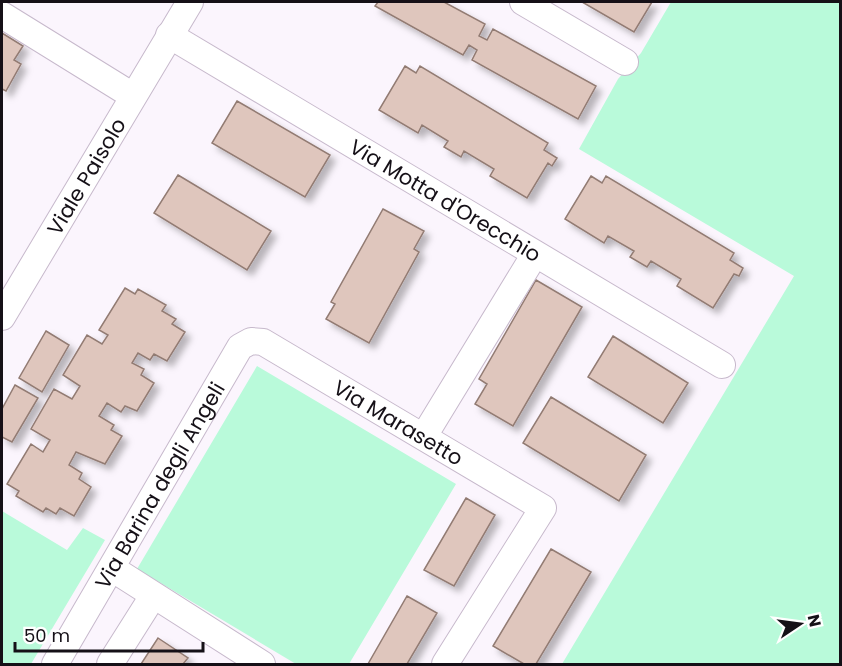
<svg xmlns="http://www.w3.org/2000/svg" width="842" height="666" font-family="Poppins,sans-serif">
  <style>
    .green { fill: #b9fada }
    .building { fill: #dfc6bd; stroke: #927b73; stroke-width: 1.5; filter: url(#shadow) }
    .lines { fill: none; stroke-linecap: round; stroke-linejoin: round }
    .minor-casing { stroke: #c7b9cc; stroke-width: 28 }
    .minor { stroke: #fff; stroke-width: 26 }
    .labels { text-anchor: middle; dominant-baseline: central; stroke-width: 4.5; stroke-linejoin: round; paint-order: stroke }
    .street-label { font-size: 21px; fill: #151017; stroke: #fff }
  </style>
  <defs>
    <filter id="shadow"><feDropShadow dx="5.5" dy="5.5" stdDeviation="3" flood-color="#0004"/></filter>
  </defs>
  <rect width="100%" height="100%" fill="#fbf5fd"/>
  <path class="green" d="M671 2H840V664H562L794 276 579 149 618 79 641 53Z
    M257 366 456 484 349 664H296L137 569Z
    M2 511 67 550 83 528 105 540 31 664H2Z"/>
  <path class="building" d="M378 2H444L485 24 479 36 487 40 493 29 596 86 578 119 472 60 477 50 469 45 463 55 375 6Z
    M582 2H652L634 32Z
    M2 33 23 46 14 60 21 64 6 91 2 89Z
    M405 66 416 73 420 66 548 143 544 150 557 158 552 166 548 163 527 198 490 176 494 169 464 151 461 157 444 147 448 141 422 125 418 133 379 110Z
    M237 101 330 155 305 197 212 143Z
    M178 175 271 231 247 270 154 213Z
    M591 176 602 183 606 176 734 253 730 260 743 268 739 276 734 274 713 308 677 286 681 279 651 261 647 267 630 257 634 251 608 236 604 243 565 219Z
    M383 209 424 231 414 249 419 252 369 343 326 319 335 304 331 302Z
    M536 280 582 307 513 426 475 404 487 384 479 379Z
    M125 288 135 294 138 289 166 305 162 311 176 319 172 324 185 332 167 361 154 354 150 360 138 353 132 363 144 369 141 375 154 383 137 411 125 406 121 412 107 403 99 416 114 425 111 430 122 436 105 464 76 452 69 465 82 473 79 479 91 487 74 516 60 508 56 514 46 508 43 512 16 496 19 491 7 484 31 444 43 452 50 440 31 429 54 389 72 399 80 386 63 375 87 335 102 344 108 335 99 330Z
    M46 331 69 345 42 392 19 378Z
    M613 336 688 383 663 423 588 377Z
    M15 385 38 398 12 442 2 437V409Z
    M551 397 646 455 619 501 523 443Z
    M466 498 495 515 454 586 424 570Z
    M551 549 591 572 536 664H524L493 646Z
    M407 596 437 613 407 664H368Z
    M158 638 188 658 183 664H141Z"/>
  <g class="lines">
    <defs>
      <g id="minor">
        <path d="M523 2 625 62"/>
        <path d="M2 15 133 96"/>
        <path id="s1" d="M169 35 722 365"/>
        <path id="s2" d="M2 317 190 2"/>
        <path d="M424 436 535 254"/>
        <path d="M113 569 262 664"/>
        <path id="s3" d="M55 664 240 347 251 341 263 342 543 508 445 664"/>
        <path d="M110 664 153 596"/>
      </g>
    </defs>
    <use href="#minor" class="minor-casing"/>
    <use href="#minor" class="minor"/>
  </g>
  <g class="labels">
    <g class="street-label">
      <text stroke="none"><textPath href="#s2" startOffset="164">Viale Paisolo</textPath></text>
      <text stroke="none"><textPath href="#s1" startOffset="322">Via Motta d'Orecchio</textPath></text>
      <text stroke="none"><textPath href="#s3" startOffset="549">Via Marasetto</textPath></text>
      <text stroke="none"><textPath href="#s3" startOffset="207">Via Barina degli Angeli</textPath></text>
    </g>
  </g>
  <rect width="842" height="666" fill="none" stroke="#151017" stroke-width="6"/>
  <g transform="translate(800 624) rotate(77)" stroke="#ffffff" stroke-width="4.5" paint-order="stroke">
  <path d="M0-4.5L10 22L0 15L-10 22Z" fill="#151017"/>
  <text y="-9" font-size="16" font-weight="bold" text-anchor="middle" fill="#151017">N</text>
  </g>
  <path d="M15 642v9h188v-9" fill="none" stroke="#151017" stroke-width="3"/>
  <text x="24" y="642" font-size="18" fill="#151017" stroke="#ffffff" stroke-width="4.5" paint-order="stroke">50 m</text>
</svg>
